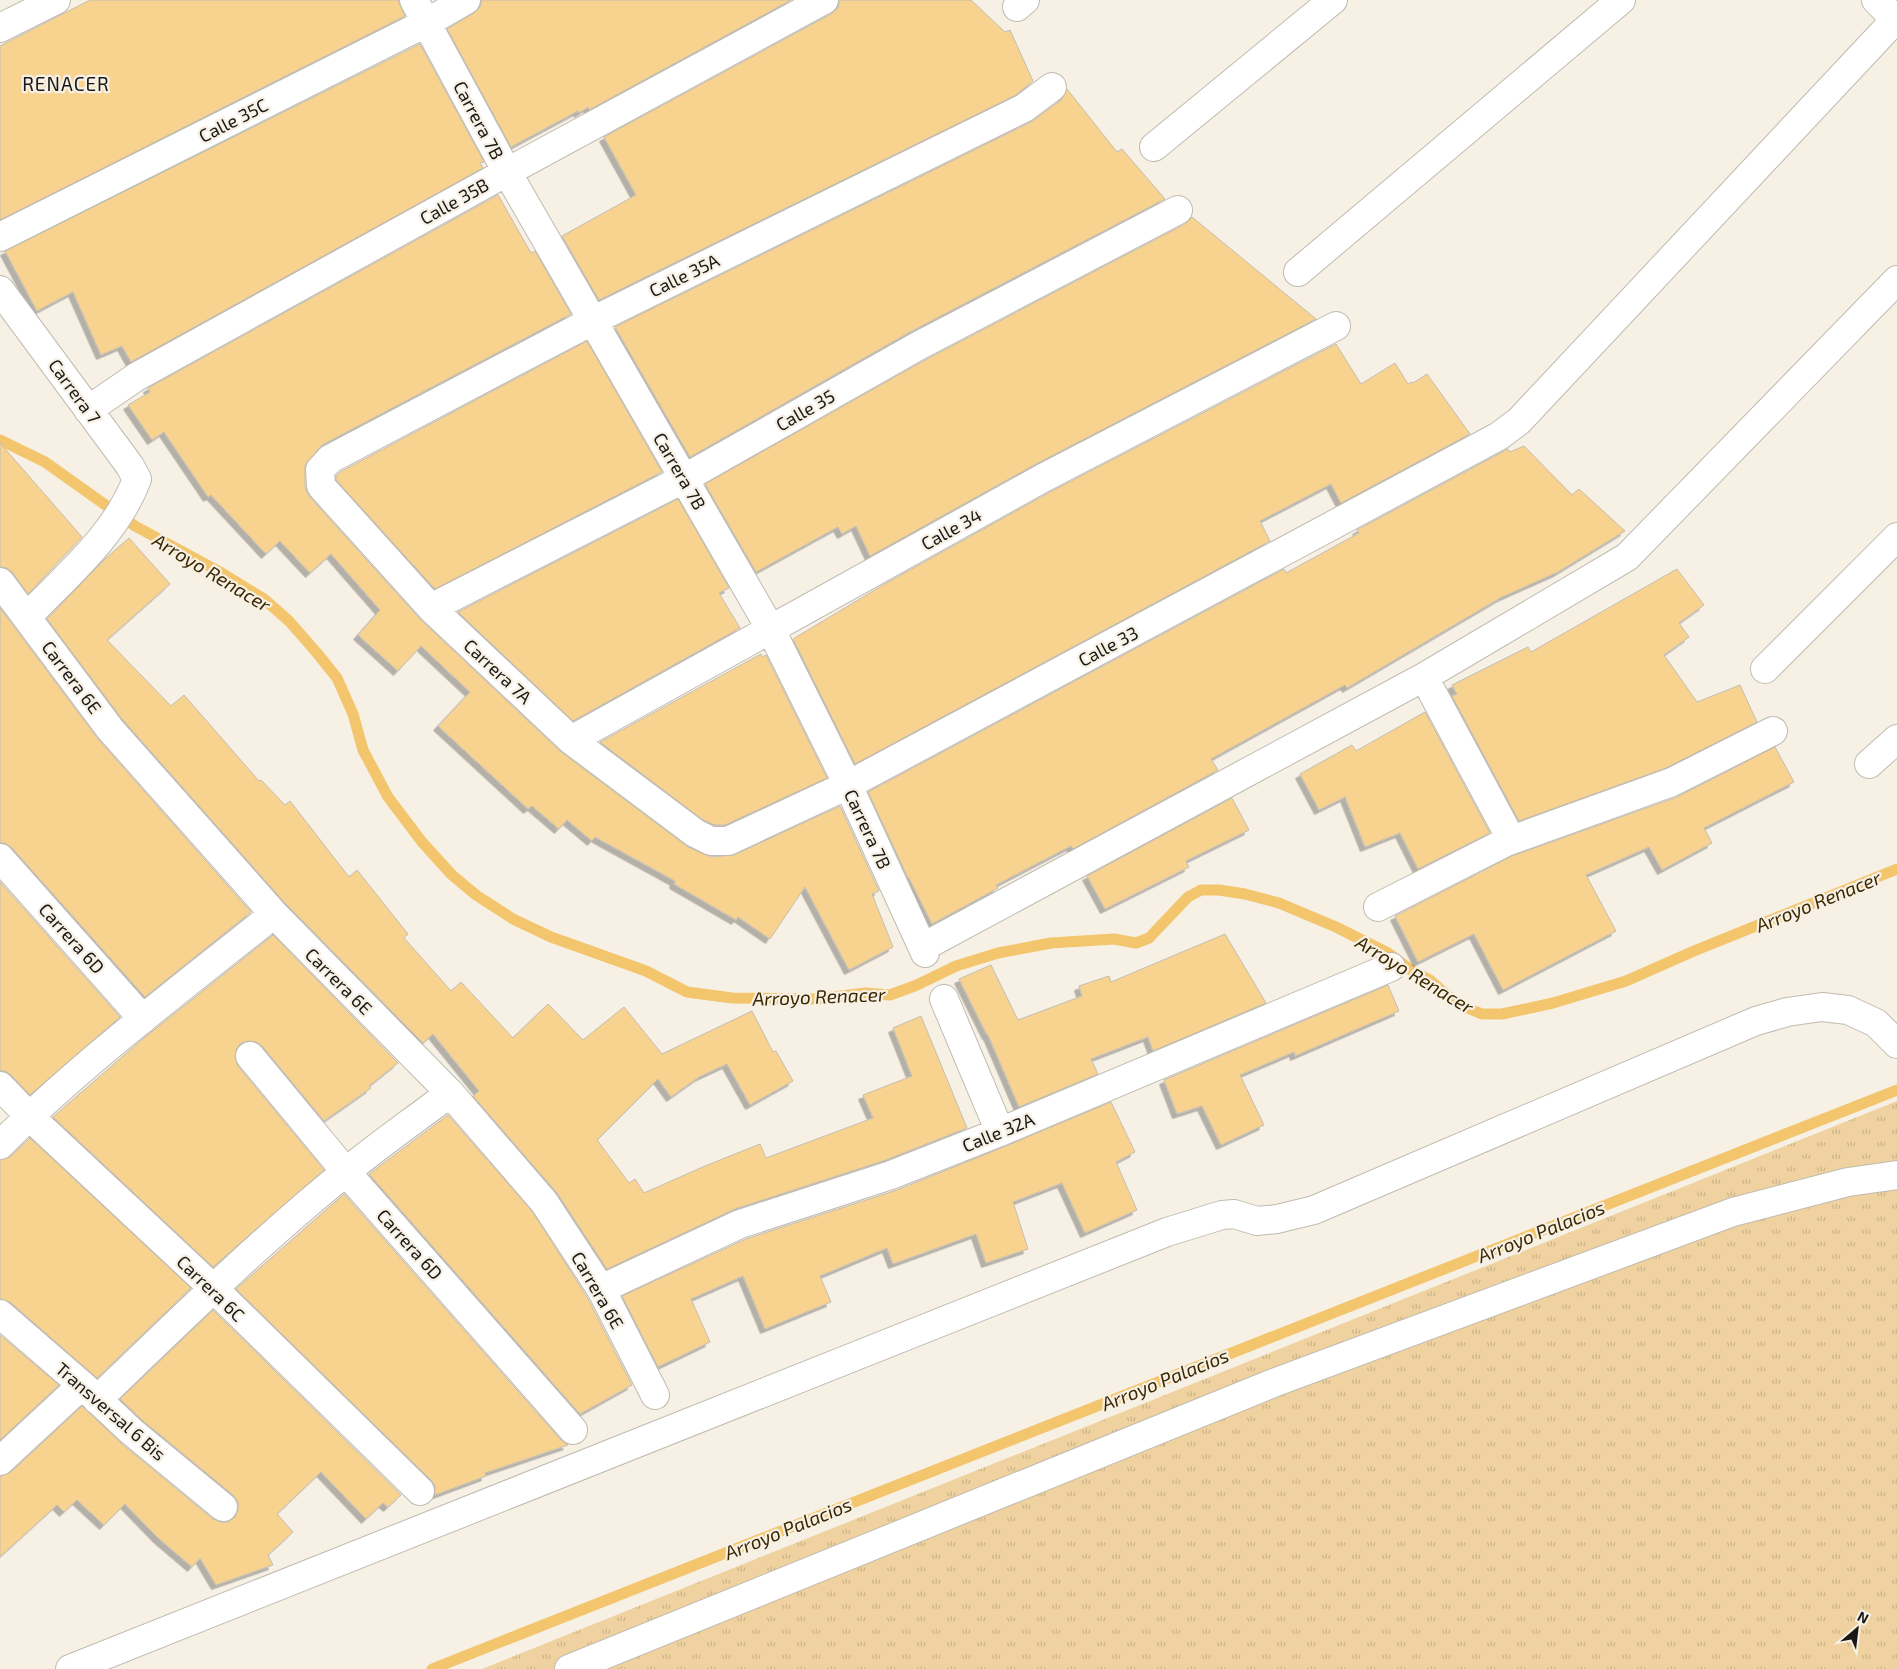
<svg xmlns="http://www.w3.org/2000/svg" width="1897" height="1669" font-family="'Exo 2',sans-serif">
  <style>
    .grass { fill: url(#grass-tufts) }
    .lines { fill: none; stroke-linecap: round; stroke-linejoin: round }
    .stream { stroke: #f3c56d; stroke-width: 11 }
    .building { fill: #f8d390; stroke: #c3bdb2; filter: url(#shadow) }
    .minor-casing { stroke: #c0bbb0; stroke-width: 30 }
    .minor { stroke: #fff; stroke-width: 28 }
    .labels { text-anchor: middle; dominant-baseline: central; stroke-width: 4.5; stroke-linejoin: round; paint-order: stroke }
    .street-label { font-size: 18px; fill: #1a1815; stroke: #f6f0e5 }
    .neighbourhood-label { font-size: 19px; letter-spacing: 1px; fill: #1a1815; stroke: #f6f0e5 }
    .water-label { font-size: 19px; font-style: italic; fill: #392700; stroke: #f6f0e5 }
  </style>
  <defs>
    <pattern id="grass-tufts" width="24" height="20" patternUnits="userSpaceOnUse" patternTransform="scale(1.25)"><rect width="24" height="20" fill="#efd2a0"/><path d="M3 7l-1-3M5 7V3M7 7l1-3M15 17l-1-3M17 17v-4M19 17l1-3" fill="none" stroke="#ccb489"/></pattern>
    <filter id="shadow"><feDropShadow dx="-4.5" dy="4.5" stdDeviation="0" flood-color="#0004"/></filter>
  </defs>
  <rect width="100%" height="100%" fill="#f6f0e5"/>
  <path class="grass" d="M1897 1101V1669H482L497 1663Z"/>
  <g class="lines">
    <path class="stream" d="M0 440 45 462 135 526 220 572 264 599 289 621 317 653 337 678 353 714 363 750 388 797 422 842 452 875 476 895 513 919 551 937 646 971 687 992 732 998 818 999 865 993 890 995 917 985 956 966 998 953 1051 943 1114 939 1136 943 1149 938 1188 897 1201 890H1219L1245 894 1279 903 1336 927 1388 953 1411 970 1430 980 1448 996 1465 1007 1482 1014H1502L1553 1003 1626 981 1694 951 1897 869
      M432 1669 1897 1090"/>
  </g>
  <path class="building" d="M90 0H398L405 16 0 220V46Z
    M482 0H791L589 110 588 107 579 113 578 111 511 147 447 29 474 13 480 7Z
    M840 0H971L1005 32 1010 30 1033 81 1016 95 599 300 562 236 636 195 604 137 831 14 838 8Z
    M420 44 484 162 480 163 483 168 131 362 122 346 101 355 73 292 37 311 5 251Z
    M1067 89 1117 152 1122 149 1165 199 910 332 690 457 615 327 1031 122 1061 100Z
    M498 195 531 253 535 251 571 314 322 445 305 465V487L309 496 420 619 560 751 688 847 711 857 734 855 840 806 879 891 872 894 893 947 849 970 805 887 770 939 738 917 736 920 674 884 675 881 595 837 592 841 567 820 559 829 532 806 528 809 438 726 470 692 421 646 398 671 358 635 380 610 331 554 310 573 280 541 266 554 211 495 208 497 164 432 152 440 128 405 150 392 148 388Z
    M1192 217 1316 319 1036 464 870 556 856 526 842 534 838 527 756 572 705 484 925 360 1185 224Z
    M587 341 662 472 435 589 336 480V476L340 472Z
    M1336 344 1361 384 1395 363 1408 384 1412 382 1413 383 1427 374 1470 434 1341 503 1331 484 1260 521 1270 541 855 764 793 639 883 585 1050 492Z
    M0 443 82 537 28 594 12 572 7 568 0 567Z
    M1524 446 1572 495 1579 489 1625 531 1558 572 1502 597 1347 688 1345 685 1211 759 1218 770 1073 849 1071 846 996 885 998 888 932 924 909 878H908L868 792 1284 569 1286 573 1359 533 1357 530 1508 449 1510 452Z
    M678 499 729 588 719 593 740 628 573 721 458 612Z
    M129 538 170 584 107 640 171 706 184 695 259 781 261 780 285 805 290 801 349 877 357 870 408 934 404 938 451 991 461 982 513 1038 548 1004 583 1040 624 1007 662 1054 752 1011 773 1052 776 1051 793 1081 750 1105 727 1064 699 1077 671 1097 658 1079 597 1140 629 1183 635 1179 644 1193 705 1166 760 1144 766 1158 873 1118 863 1095 912 1076 893 1028 921 1016 967 1128 886 1160 735 1209 607 1269 557 1193 473 1096 479 1091 433 1034 423 1043 285 903 122 719 47 619 105 559Z
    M1677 569 1704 605 1679 623 1689 637 1664 655 1697 702 1740 685 1757 722 1666 768 1519 821 1452 696 1457 694 1452 685 1528 647 1531 652Z
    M0 608 98 739 251 912 145 997 12 848 5 843H0Z
    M761 654 762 657 766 655 827 778 725 825H715L703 820 600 742Z
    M1425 712 1490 833 1418 869 1400 833 1365 847 1345 797 1319 810 1300 774 1352 745 1356 751Z
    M1775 747 1794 782 1704 828 1712 843 1662 870 1649 847 1586 875 1616 931 1503 990 1474 934 1418 962 1395 916 1512 856 1677 797Z
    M1232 798 1249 830 1186 861 1189 867 1105 909 1087 876Z
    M0 882 120 1017 30 1095 11 1075 5 1071H0Z
    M1225 934 1266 1003 1153 1051 1148 1037 1091 1059 1098 1074 1019 1107 988 1035H987L959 979 991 965 1018 1020 1082 996 1079 986 1109 976 1111 982Z
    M273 935 398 1063 369 1086 371 1088 324 1121 262 1046 256 1042 248 1041 240 1044 236 1050 235 1058 238 1066 324 1170 213 1267 53 1117 144 1038Z
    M1388 985 1399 1011 1295 1056 1294 1052 1240 1075 1264 1125 1221 1145 1202 1106 1177 1114 1164 1080Z
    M1111 1102 1135 1152 1116 1162 1137 1210 1085 1233 1062 1183 1013 1202 1028 1249 986 1263 976 1234 893 1264 887 1248 820 1276 831 1302 765 1329 743 1276 691 1299 710 1342 658 1367 622 1296 746 1239 897 1190 1006 1146Z
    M448 1115 532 1211 587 1297 632 1385 580 1414 369 1174Z
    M30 1138 191 1288 97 1378 10 1302 0 1299V1160L10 1157Z
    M344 1194 561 1440 568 1445 485 1473 486 1476 435 1495V1486L431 1480 236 1289Z
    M213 1310 401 1495 388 1507 383 1503 366 1519 321 1472 277 1514 293 1532 268 1555 273 1565 216 1585 200 1558 192 1567 158 1538 125 1504 104 1525 77 1500 64 1512 57 1505 0 1557V1476L11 1472 82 1406 122 1444 213 1519 221 1522H228L235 1517 238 1509V1502L233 1495 142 1420 120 1399Z
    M0 1335 59 1385 0 1440Z"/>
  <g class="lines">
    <defs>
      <path id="minor" d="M414 0 507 172 770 628 848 785 925 953
        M1876 0 1897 21
        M1017 7 1025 0
        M0 28 56 0
        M1052 87 1024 108 592 321 330 459 320 470 321 486 431 608 571 740 695 833 711 841H728L848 785 1499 436 1519 421 1895 20
        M1154 147 1333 0
        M0 237 426 23 466 0
        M1298 272 1621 0
        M0 290 130 466 137 479C116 535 67 575 27 617
        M88 410 136 377 507 172 824 0
        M0 582 110 729 274 914 450 1093 544 1202 601 1289 655 1395
        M431 608 685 478 918 346 1178 210
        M1765 669 1897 537
        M1424 677 1511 839
        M571 740 1043 478 1336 326
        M1869 764 1897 739
        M0 858 143 1019
        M1378 907 1506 842 1672 782 1773 731
        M923 947 1424 677 1627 557 1897 280
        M944 999 1000 1132
        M250 1056 346 1172 573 1430
        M0 1086 29 1116 213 1288 420 1491
        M0 1145C83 1062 182 988 274 914
        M601 1289 740 1224 891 1175 1000 1132 1391 967
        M0 1314 82 1385 132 1432 223 1507
        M97 1400C178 1322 259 1242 347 1171 380 1144 416 1119 450 1093
        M0 1461 82 1385
        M70 1669 1167 1232 1222 1215 1234 1214 1257 1221 1277 1219 1314 1210 1756 1021 1787 1012 1822 1007 1848 1010 1876 1023 1897 1044
        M569 1669 1276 1382 1733 1212 1848 1182 1897 1175"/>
    </defs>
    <use href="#minor" class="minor-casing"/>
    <use href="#minor" class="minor"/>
  </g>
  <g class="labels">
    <g class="street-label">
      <text transform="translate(233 120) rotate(-27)">Calle 35C</text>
      <text transform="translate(479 120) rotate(62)">Carrera 7B</text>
      <text transform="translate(454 201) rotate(-29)">Calle 35B</text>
      <text transform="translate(684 275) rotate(-26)">Calle 35A</text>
      <text transform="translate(75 391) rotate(54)">Carrera 7</text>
      <text transform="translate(805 410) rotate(-30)">Calle 35</text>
      <text transform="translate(680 471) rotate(60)">Carrera 7B</text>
      <text transform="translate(951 529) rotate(-29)">Calle 34</text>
      <text transform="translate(1108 646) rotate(-28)">Calle 33</text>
      <text transform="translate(498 671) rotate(43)">Carrera 7A</text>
      <text transform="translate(72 677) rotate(53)">Carrera 6E</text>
      <text transform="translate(868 829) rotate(65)">Carrera 7B</text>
      <text transform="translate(72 938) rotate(48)">Carrera 6D</text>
      <text transform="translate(339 981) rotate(45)">Carrera 6E</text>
      <text transform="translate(998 1132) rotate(-22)">Calle 32A</text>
      <text transform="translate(410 1244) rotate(48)">Carrera 6D</text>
      <text transform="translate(211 1288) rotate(44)">Carrera 6C</text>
      <text transform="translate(598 1290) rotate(60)">Carrera 6E</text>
      <text transform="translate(111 1411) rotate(41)">Transversal 6 Bis</text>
    </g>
    <g class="neighbourhood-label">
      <text x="66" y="83">RENACER</text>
    </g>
    <g class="water-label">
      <text transform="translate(212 572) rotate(31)">Arroyo Renacer</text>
      <text transform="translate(1818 901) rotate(-22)">Arroyo Renacer</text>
      <text transform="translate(1415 974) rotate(31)">Arroyo Renacer</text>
      <text transform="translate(819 996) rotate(-2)">Arroyo Renacer</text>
      <text transform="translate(1541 1231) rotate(-22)">Arroyo Palacios</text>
      <text transform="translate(1165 1379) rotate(-22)">Arroyo Palacios</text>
      <text transform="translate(788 1528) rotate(-22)">Arroyo Palacios</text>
    </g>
  </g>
  <g transform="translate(1857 1629) rotate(28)" stroke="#f6f0e5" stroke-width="4" paint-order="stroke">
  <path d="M0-4L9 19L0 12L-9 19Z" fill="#1a1815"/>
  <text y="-8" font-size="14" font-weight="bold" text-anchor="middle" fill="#1a1815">N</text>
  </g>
</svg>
